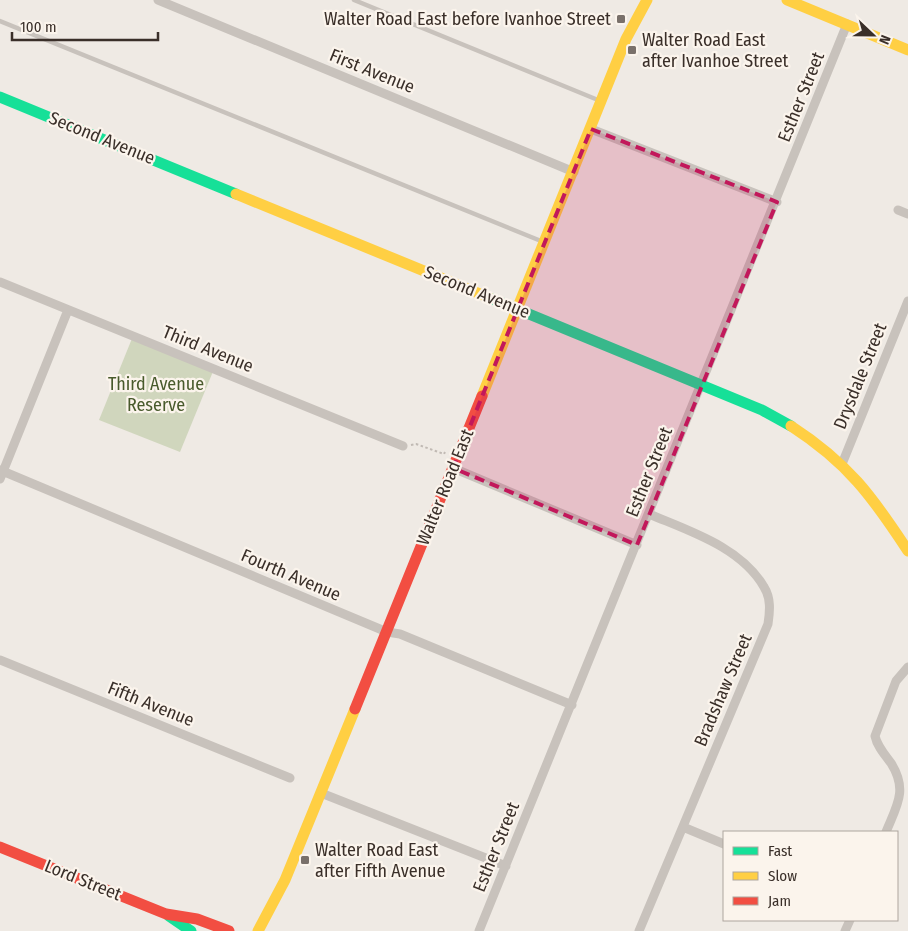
<svg xmlns="http://www.w3.org/2000/svg" width="908" height="931" font-family="'Fira Sans Condensed',sans-serif">
  <style>
    .green { fill: #d0d6bd }
    .lines { fill: none; stroke-linecap: round; stroke-linejoin: round }
    .path { stroke: #c1bab4; stroke-width: 2; stroke-dasharray: 2.5 2.5; stroke-linecap: butt }
    .lane { stroke: #c8c2bc; stroke-width: 4.5 }
    .street { stroke: #c8c2bc; stroke-width: 9 }
    .fast { stroke: #16e098; stroke-width: 11 }
    .slow { stroke: #ffcf43; stroke-width: 11 }
    .jam { stroke: #f24e42; stroke-width: 11 }
    .marked { fill: #c2185b; fill-opacity: 0.2; stroke: #c2185b; stroke-width: 4; stroke-dasharray: 10 6; stroke-linejoin: round }
    .poi-dot { fill: #79706a; stroke: #fbf4ec; stroke-width: 2 }
    .labels { text-anchor: middle; dominant-baseline: central; stroke-width: 4.5; stroke-linejoin: round; paint-order: stroke }
    .poi-label { font-size: 18px; fill: #3a2f29; stroke: #fbf4ec; text-anchor: start }
    .street-label { font-size: 18px; fill: #3a2f29; stroke: #fbf4ec }
    .park-label { font-size: 18px; fill: #485a2c; stroke: #fbf4ec }
  </style>
  <rect width="100%" height="100%" fill="#efeae4"/>
  <path class="green" d="M133 336 214 369 180 452 99 420Z"/>
  <g class="lines">
    <path class="path" d="M411 445 416 444 444 454 445 452"/>
    <path class="lane" d="M354 0 598 100
      M0 21 541 241"/>
    <path class="street" d="M158 0 574 172
      M591 129 777 202
      M898 210 908 214
      M0 282 403 446
      M842 464 908 301
      M453 468 637 545
      M0 470 387 632 400 634 572 705
      M0 479 68 310
      M0 660 290 778
      M321 793 506 866
      M683 827 724 844
      M886 832C897 805 908 790 891 763 884 754 877 746 875 736L896 681 908 667
      M479 931 847 24
      M639 931 768 624C770 611 771 598 764 587 741 547 689 531 649 514
      M845 931 850 920"/>
    <path class="fast" d="M0 97 236 194
      M490 298 762 410 791 426
      M169 916 191 931"/>
    <path class="slow" d="M787 0 908 50
      M236 194 490 298
      M482 396 626 39 647 0
      M791 426C848 463 872 496 908 551
      M258 931 285 880 355 709"/>
    <path class="jam" d="M355 709 482 396
      M0 847 166 914 197 919 229 931"/>
  </g>
  <path class="marked" d="M591 129 777 202 637 545 453 468Z"/>
  <g class="poi-dot">
    <rect x="616" y="14" width="10" height="10" rx="2.5"/>
    <rect x="627" y="45" width="10" height="10" rx="2.5"/>
    <rect x="300" y="855" width="10" height="10" rx="2.5"/>
  </g>
  <g class="labels">
    <g class="poi-label">
      <text x="611" y="19" text-anchor="end">Walter Road East before Ivanhoe Street</text>
      <text x="642" y="40">Walter Road East<tspan x="642" dy="21">after Ivanhoe Street</tspan></text>
      <text x="315" y="850">Walter Road East<tspan x="315" dy="21">after Fifth Avenue</tspan></text>
    </g>
    <g class="street-label">
      <text transform="translate(372 71) rotate(22)">First Avenue</text>
      <text transform="translate(801 97) rotate(-68)">Esther Street</text>
      <text transform="translate(102 138) rotate(22)">Second Avenue</text>
      <text transform="translate(477 292) rotate(22)">Second Avenue</text>
      <text transform="translate(208 349) rotate(22)">Third Avenue</text>
      <text transform="translate(860 376) rotate(-68)">Drysdale Street</text>
      <text transform="translate(649 472) rotate(-68)">Esther Street</text>
      <text transform="translate(445 487) rotate(-68)">Walter Road East</text>
      <text transform="translate(291 575) rotate(23)">Fourth Avenue</text>
      <text transform="translate(723 690) rotate(-67)">Bradshaw Street</text>
      <text transform="translate(151 704) rotate(22)">Fifth Avenue</text>
      <text transform="translate(496 847) rotate(-68)">Esther Street</text>
      <text transform="translate(83 880) rotate(22)">Lord Street</text>
    </g>
    <g class="park-label">
      <text x="156" y="384">Third Avenue<tspan x="156" dy="21">Reserve</tspan></text>
    </g>
  </g>
  <rect x="723" y="831" width="175" height="90" fill="#fbf4ec" stroke="#aea59e"/>
  <rect x="733" y="847" width="25" height="8" fill="#16e098" stroke="#aea59e"/>
  <text x="768" y="856" font-size="15" fill="#3a2f29">Fast</text>
  <rect x="733" y="872" width="25" height="8" fill="#ffcf43" stroke="#aea59e"/>
  <text x="768" y="881" font-size="15" fill="#3a2f29">Slow</text>
  <rect x="733" y="897" width="25" height="8" fill="#f24e42" stroke="#aea59e"/>
  <text x="768" y="906" font-size="15" fill="#3a2f29">Jam</text>
  <g transform="translate(873 35) rotate(112)" stroke="#fbf4ec" stroke-width="4" paint-order="stroke">
  <path d="M0-4L9 19L0 12L-9 19Z" fill="#3a2f29"/>
  <text y="-8" font-size="14" font-weight="bold" text-anchor="middle" fill="#3a2f29">N</text>
  </g>
  <path d="M12 32v8h146v-8" fill="none" stroke="#3a2f29" stroke-width="2.5"/>
  <text x="20" y="32" font-size="15" fill="#3a2f29" stroke="#fbf4ec" stroke-width="4" paint-order="stroke">100 m</text>
</svg>
